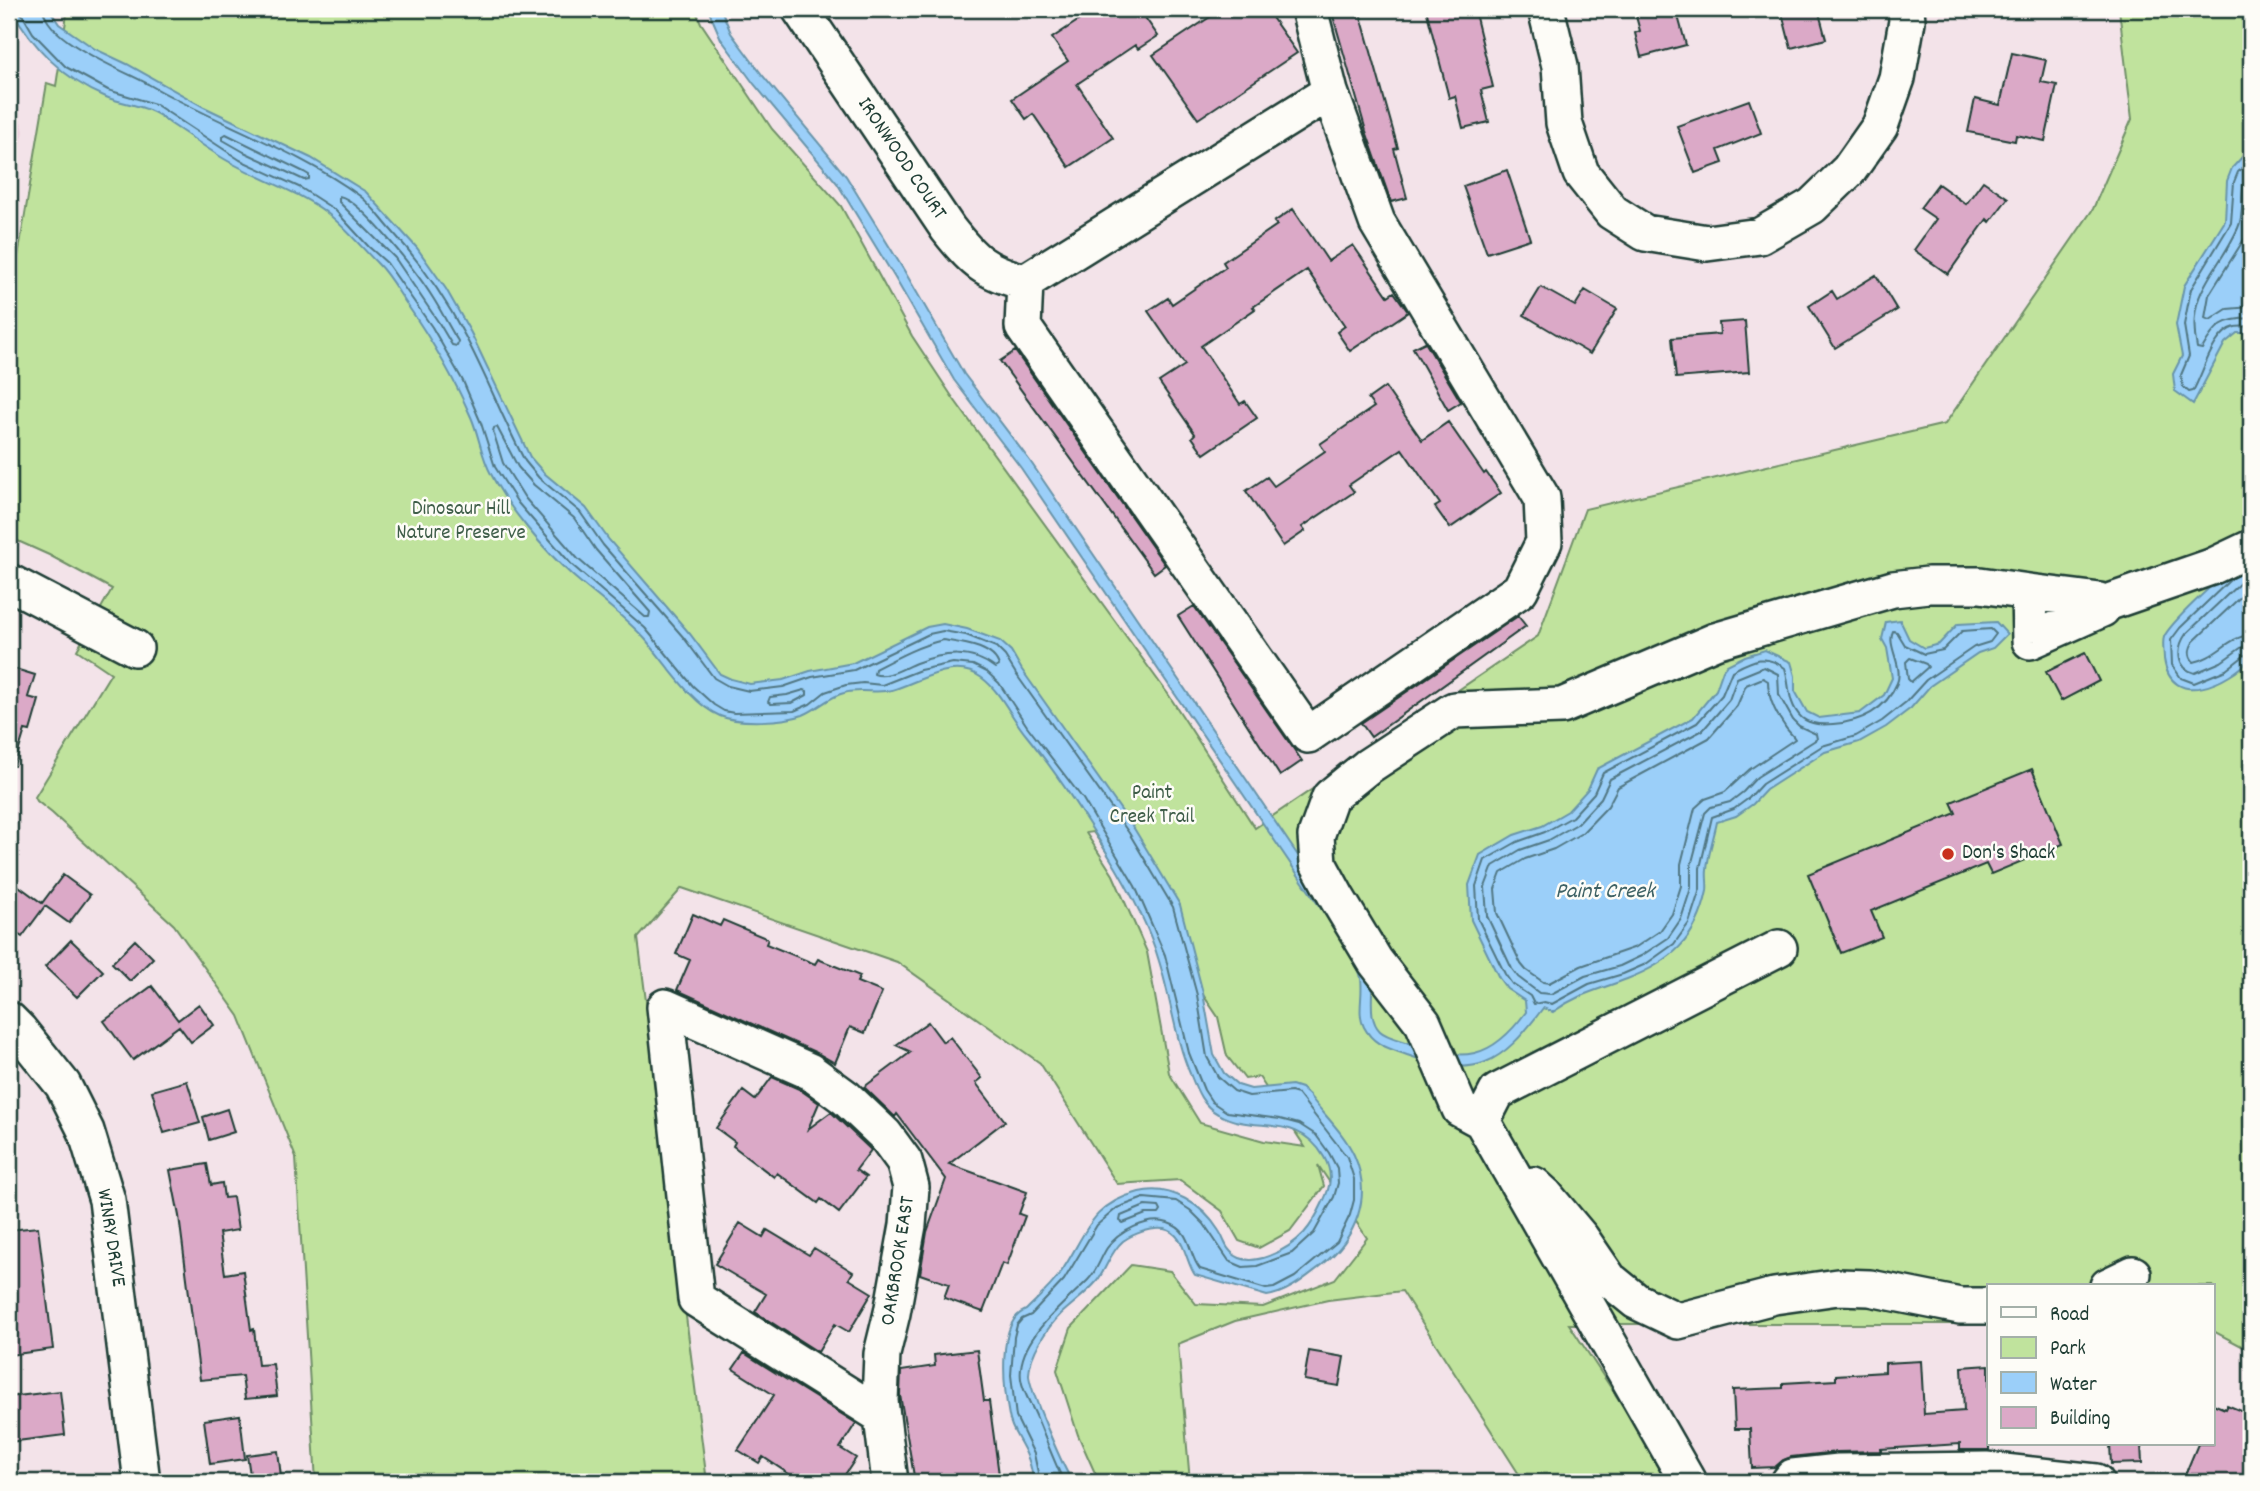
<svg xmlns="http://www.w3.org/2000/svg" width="2260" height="1491" font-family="Dekko,sans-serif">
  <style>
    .built { fill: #ecd2df }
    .green { fill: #c0e39d; stroke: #709068; stroke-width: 2; fill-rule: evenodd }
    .water { fill: #9bcff9; stroke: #6995aa; stroke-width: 2 }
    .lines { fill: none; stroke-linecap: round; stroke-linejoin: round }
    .shore { stroke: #517783; stroke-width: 2 }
    .building { fill: #dba9c7; stroke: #1f3d34; stroke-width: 2 }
    .minor-casing { stroke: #1f3d34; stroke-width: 40 }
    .minor { stroke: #fdfcf7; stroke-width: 35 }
    .poi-dot { fill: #c8321e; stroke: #fdfcf7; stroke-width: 2.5 }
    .labels { text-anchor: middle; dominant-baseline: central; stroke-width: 5; stroke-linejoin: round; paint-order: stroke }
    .street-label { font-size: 21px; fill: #1f3d34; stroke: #fdfcf7 }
    .park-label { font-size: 21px; fill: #3f5e49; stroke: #fdfcf7 }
    .poi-label { font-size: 21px; fill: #1f3d34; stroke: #fdfcf7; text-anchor: start }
    .water-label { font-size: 23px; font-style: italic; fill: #3e6265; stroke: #fdfcf7 }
  </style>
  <rect width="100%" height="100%" fill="#f3e3e9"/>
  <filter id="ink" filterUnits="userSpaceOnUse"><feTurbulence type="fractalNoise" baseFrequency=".0143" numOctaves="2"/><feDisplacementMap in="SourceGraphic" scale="14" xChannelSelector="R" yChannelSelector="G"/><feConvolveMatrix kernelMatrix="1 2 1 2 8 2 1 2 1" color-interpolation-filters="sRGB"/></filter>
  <g filter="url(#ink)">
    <path class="built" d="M9 84 24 131 9 193Z"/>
    <path class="green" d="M61 9H695L701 23 772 129 841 206 912 336 953 398 1168 694 1255 828 1538 636 1585 509 1945 424 2093 209 2132 119 2119 9H2251V1351L2213 1331V1286H1989V1324H1569L1673 1482H1524L1402 1291 1328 1300 1235 1321 1178 1344 1190 1482H1099L1078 1435 1057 1370 1071 1328 1131 1265 1170 1271 1196 1304 1263 1307 1335 1279 1367 1238 1318 1165 1324 1186 1290 1231 1259 1248 1239 1241 1222 1211 1180 1180 1117 1184 1040 1063 897 962 682 888 638 938 707 1482H316L296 1158 239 1016 174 925 52 813 37 801 35 797 111 673 77 650 112 589 49 555 9 537V263L17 262 47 83 56 86 67 14ZM1093 832 1218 1017 1227 1056 1245 1079 1259 1077 1305 1147 1264 1141 1200 1123 1169 1073 1147 952 1113 875 1086 833Z"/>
    <path class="water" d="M11 9H49L59 24 95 49 127 64 204 107 311 158 366 192 417 248 446 289 471 333 530 457 544 473 586 508 609 540 690 634 720 674 731 679 750 684 783 680 810 671 853 663 927 627 943 624 967 629 1000 641 1011 651 1022 670 1135 830 1180 905 1203 993 1214 1055 1224 1073 1238 1085 1251 1089 1292 1085 1301 1088 1309 1095C1323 1114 1344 1133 1354 1155 1373 1197 1356 1238 1322 1265 1305 1278 1288 1293 1267 1296L1195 1275C1185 1261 1185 1233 1164 1229 1151 1227 1133 1234 1123 1241 1110 1252 1107 1268 1097 1281 1087 1293 1073 1303 1061 1314 1047 1328 1030 1353 1029 1374 1028 1386 1064 1470 1073 1482H1034C1032 1474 1031 1464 1027 1456 1022 1442 1011 1431 1009 1416 1004 1390 996 1321 1026 1310 1037 1299 1050 1288 1059 1275 1085 1239 1087 1205 1139 1192 1171 1184 1203 1205 1219 1231 1225 1240 1224 1245 1231 1252 1250 1272 1289 1249 1304 1233 1312 1224 1318 1213 1323 1202 1331 1186 1333 1173 1324 1157 1297 1111 1255 1135 1218 1114 1203 1106 1197 1091 1191 1076 1175 1039 1171 999 1159 961 1148 923 1128 887 1107 853 1082 812 1056 772 1026 735 1011 717 1001 692 982 678 954 657 920 682 892 690 876 694 860 688 844 693 828 697 818 709 803 715 784 722 738 724 720 716 691 704 666 663 645 639 624 616 597 597 573 576 543 549 509 509 491 474 481 456 479 435 471 417 453 376 431 339 406 303 397 290 389 275 378 264 362 248 344 226 327 213 295 189 255 178 221 157 205 147 188 135 171 124 165 119 159 114 151 111 137 104 120 103 106 97 63 79 34 48 11 9Z
      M708 9H721L731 33 763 76 846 176 905 272 964 374 1030 461 1337 913C1346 927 1369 960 1371 974 1375 991 1366 1017 1380 1031 1386 1037 1401 1040 1409 1043 1463 1063 1491 1060 1526 1012L1525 1001 1507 989 1499 978 1471 920 1469 885 1480 855 1514 835 1542 826 1568 811 1588 789 1597 769 1693 718 1716 690 1723 670 1727 665 1745 656 1765 650 1791 662 1795 676V691L1807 712 1819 718 1860 713 1884 695 1892 678 1887 648 1882 639 1886 622 1900 620 1909 639 1924 648 1939 644 1958 624 1996 622 2007 634 1993 648 1978 653 1930 686 1911 708 1886 727 1859 742 1825 752 1766 790 1753 804 1736 816 1717 822C1714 837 1708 854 1707 870 1706 877 1708 884 1707 891 1697 939 1671 962 1627 979 1599 990 1579 993 1553 1012L1543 1008C1501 1065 1476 1080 1407 1055 1389 1048 1374 1046 1364 1027 1356 1012 1365 991 1360 974 1356 961 1336 933 1328 919L1021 468 954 380 895 278 837 183 754 84 721 39Z
      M2251 153V333H2237L2225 343 2193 404 2175 391 2173 374 2182 356 2176 325 2184 286 2225 221 2227 181 2232 168 2244 155Z
      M2251 556V658C2230 683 2171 711 2164 659 2164 653 2162 643 2164 637 2170 623 2219 578 2233 568 2238 563 2245 560 2251 556Z"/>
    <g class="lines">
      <path class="shore" d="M19 9 33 33 66 67 108 90 155 104 240 160 301 188 335 210 369 247 387 263 432 327 463 381 481 423 495 467 518 503 572 565 645 628 693 686 714 705 724 711 734 713 794 711 810 704 825 692 846 685 863 683 882 685 920 670 953 663 973 665 987 672 999 683 1027 726 1083 799 1135 886 1165 955 1189 1053 1204 1090 1212 1102 1227 1112 1280 1119 1299 1124 1316 1135 1329 1153 1337 1168 1338 1183 1334 1197 1314 1233 1292 1253 1257 1266 1243 1267 1229 1261 1204 1224 1190 1210 1176 1201 1144 1198 1117 1208 1097 1225 1064 1280 1031 1315 1022 1319 1017 1325 1014 1337 1011 1375 1016 1417 1034 1454 1040 1482
        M43 9C47 41 122 70 148 84 217 124 296 149 360 196 372 205 382 220 392 231 421 263 445 298 465 336 487 377 503 420 525 461L539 478 580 512 603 545 684 638 714 678 728 686 749 691 783 687 812 677 854 670 929 634 943 631 966 635 996 647 1005 656 1016 674 1129 833 1173 907 1197 995 1207 1057 1218 1077 1234 1091 1249 1096 1291 1092 1298 1094 1347 1157 1354 1179V1200L1350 1215 1337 1242 1295 1277 1274 1288 1266 1289 1200 1269C1187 1253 1193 1231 1168 1223 1148 1216 1118 1232 1107 1248 1100 1259 1097 1271 1088 1280 1064 1304 1016 1340 1021 1379 1023 1393 1032 1405 1037 1418 1046 1440 1054 1461 1064 1482
        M226 134 304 172 309 175V179L304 180 244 152 223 140V136Z
        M2251 161 2238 172 2234 182 2231 223 2191 289 2184 325 2189 356 2181 375 2183 387 2189 392 2193 391C2203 374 2213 332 2235 327 2239 326 2246 327 2251 326
        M2251 171C2236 187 2247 209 2238 228 2217 275 2185 291 2197 348L2202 349C2216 324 2223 319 2251 318
        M339 196C361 199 420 277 433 298 442 312 449 327 458 341L457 346 452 345 439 323 395 258 339 202Z
        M2251 215 2248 233 2209 295 2205 318 2210 320 2227 309 2251 307
        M497 427 518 467 534 485 574 518 596 550 650 612 649 617H645L578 559 525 498 503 463 493 431 494 428Z
        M2251 575 2242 581 2186 634C2176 648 2176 668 2195 673L2221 662 2242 647 2251 645
        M2231 579 2180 628 2171 640 2172 665 2181 678 2194 683 2226 670 2245 655 2251 654
        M2251 587 2194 641C2189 648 2188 656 2194 662 2216 658 2229 636 2251 635
        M1991 629 1996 634 1990 642 1974 647 1926 680 1906 702 1882 721 1856 736 1822 746 1762 784 1749 798 1734 809 1712 817 1700 868V889L1689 923 1674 944 1646 964 1623 974 1589 984 1552 1004 1544 1002 1534 1004 1530 996 1512 984 1505 974 1478 919 1476 886 1485 860 1517 842 1545 832 1572 817 1594 793 1603 773 1697 723 1722 695 1732 671C1753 660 1764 653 1785 668 1790 684 1787 704 1802 718 1811 725 1822 725 1833 724 1861 722 1886 710 1897 683 1904 666 1886 646 1893 631L1897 632 1905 645 1924 654 1943 650 1962 631Z
        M943 640C961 643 994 646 999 666L995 668C971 649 943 653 916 663 903 668 887 679 874 674L875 669C896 658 920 645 943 640Z
        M1910 658 1926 664 1928 667 1911 682 1908 679 1906 662Z
        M1764 667 1778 674 1779 695 1793 720 1799 726 1816 734 1817 739 1757 777 1743 792 1730 802 1711 807 1705 813 1691 866V888L1681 919 1668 938 1641 956 1620 966 1585 976 1551 994 1539 993 1518 977 1512 969 1487 916 1485 887 1493 866 1520 850 1549 840 1577 824 1601 798 1610 779 1703 730 1729 700 1737 678Z
        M1763 678 1768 681C1768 698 1774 711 1784 725 1787 731 1792 734 1795 739L1750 769 1725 792 1705 799 1695 808 1681 864V886L1672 914 1660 931 1636 947 1581 966 1549 983 1543 982 1526 970 1521 964 1497 913 1495 889 1501 873 1525 859 1554 849 1582 833 1608 806 1618 787 1709 738 1737 706 1746 685Z
        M804 690 807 691V695L792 703 771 704 768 702 770 697 787 695Z
        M1145 1206 1159 1207 1161 1211 1159 1214H1146L1123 1223 1120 1221 1121 1216Z"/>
    </g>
    <path class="building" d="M1096 9H1139L1158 36 1138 49 1135 45 1077 84 1113 138 1069 167 1033 114 1026 119 1012 99 1068 61 1052 38Z
      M1222 9H1266L1297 53 1198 119 1153 55Z
      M1331 9H1359L1398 148 1394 149 1407 198 1391 202 1366 131Z
      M1426 9H1474L1493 87 1481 90 1489 122 1463 128 1455 96 1449 98Z
      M1634 9H1676L1686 45 1641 57 1635 33 1640 31Z
      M1781 9H1818L1826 39 1791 48Z
      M2012 53 2046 60 2041 82 2057 85 2045 141 2016 135 2015 141 1968 132 1975 99 2000 105Z
      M1749 100 1761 133 1718 150 1723 163 1695 173 1677 126Z
      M1507 170 1530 239 1487 253 1463 186Z
      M1983 181 2008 198 1990 222 1987 219 1948 274 1914 250 1936 219 1920 208 1938 184 1966 204Z
      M1293 209 1328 261 1353 245 1388 296 1394 292 1408 312 1350 351 1337 332 1345 326 1307 270 1253 307 1255 309 1201 346 1240 404 1245 401 1257 418 1204 454 1192 437 1195 434 1159 382 1185 365 1148 311 1168 298 1172 304 1226 267 1223 262 1277 225 1274 222Z
      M1876 275 1897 310 1835 348 1809 306 1832 291 1837 299Z
      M1541 287 1575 306 1585 290 1617 309 1590 354 1524 315Z
      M1745 321 1749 372 1676 378 1672 338 1720 334 1719 323Z
      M1425 342 1461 402 1448 410 1413 348Z
      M1015 351 1165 565 1154 573 1000 361Z
      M1385 387 1422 440 1448 422 1484 474 1486 472 1501 493 1450 528 1435 507 1440 504 1402 449 1349 485 1354 492 1302 527 1305 531 1283 546 1246 491 1267 477 1274 486 1325 451 1320 444 1374 407 1368 399Z
      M1194 606 1302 761 1280 776 1178 616Z
      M1518 616 1526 626 1371 737 1361 723Z
      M2085 653 2099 681 2061 701 2046 672Z
      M9 667 35 675 28 697 39 700 30 731 25 730 14 766H9Z
      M2032 769 2063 844 1991 874 1986 864 1871 911 1882 937 1841 953 1808 874 1956 813 1951 802Z
      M63 875 90 895 69 923 45 906 22 937 9 928V879L42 903Z
      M693 914 720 926 723 920 768 939 766 944 815 964 818 959 860 976 857 982 882 992 865 1033 850 1027 835 1063 817 1053 677 990 690 960 676 954Z
      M71 940 103 971 77 997 45 967Z
      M135 940 153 958 130 981 112 963Z
      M152 986 178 1020 199 1004 214 1025 191 1042 179 1026 133 1060 104 1021Z
      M928 1022 943 1042 950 1037 982 1078 976 1083 1005 1121 949 1164 1027 1192 1019 1214 1025 1216 1007 1265 1002 1263 983 1312 944 1298 949 1284 920 1274 927 1232 946 1179 897 1114 895 1117 864 1087 911 1052 896 1045Z
      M772 1077 799 1089 819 1103 808 1129 831 1112 871 1150 856 1170 866 1177 839 1213 821 1199 818 1203 777 1173 774 1177 733 1146 735 1142 716 1128 743 1091 755 1100Z
      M187 1081 200 1123 164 1133 152 1091Z
      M227 1109 234 1132 209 1140 203 1117Z
      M207 1164 211 1185 222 1183 224 1198 233 1197 238 1230 219 1233 225 1274 243 1271 251 1330 254 1329 258 1365 273 1364 277 1396 245 1399 242 1376 200 1380 179 1216 170 1170Z
      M740 1223 763 1237 767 1230 809 1255 814 1248 853 1272 849 1279 872 1293 849 1332 835 1324 818 1352 755 1312 766 1294 715 1264Z
      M38 1227 53 1349 9 1355V1230Z
      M977 1350 984 1401H989L1000 1482H915L900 1395 901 1371 935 1366 934 1355Z
      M1309 1351 1344 1357 1339 1386 1304 1380Z
      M744 1353 856 1423 840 1448 856 1458 840 1482H801L763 1457 759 1463 738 1450 774 1395 733 1369Z
      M1921 1361 1924 1414 1964 1411 1962 1367 1989 1365V1450H1960V1444L1881 1449V1451L1837 1452 1791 1457 1783 1460 1775 1467 1752 1468 1750 1429H1735L1733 1390 1783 1388V1383L1836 1380V1375L1885 1372V1363Z
      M60 1391 65 1435 9 1442V1397Z
      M2213 1404 2225 1409 2227 1405 2251 1415V1482H2182L2198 1444H2213Z
      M240 1415 245 1459 210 1464 204 1420Z
      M2110 1444H2141L2142 1463 2111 1464Z
      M278 1451 281 1477 251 1481 247 1455Z"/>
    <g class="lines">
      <defs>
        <path id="minor" d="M800 9 948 229C973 261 985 272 1025 282
          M1546 9 1560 66 1564 123 1581 173 1612 212 1645 233 1707 243 1760 236 1812 206 1849 170 1880 126 1897 78 1907 21 1906 9
          M1025 282 1023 327 1308 735 1520 590 1544 542 1542 498 1377 222 1330 92
          M1025 282 1330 92 1309 9
          M9 582 135 648
          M2101 605 2211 567 2251 548
          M9 1020 19 1030 63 1085 86 1131 107 1200 142 1482
          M1482 1121 1460 1109 1423 1023 1375 961 1337 898 1318 863 1316 836 1330 797 1367 767 1454 710 1562 706 1715 641 1893 589 1928 585H1980L2029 592 2030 641 2102 609 2100 601 2029 592
          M1534 1185 1545 1195 1581 1238 1609 1279 1636 1301 1678 1321 1774 1296 1838 1287 1870 1288 1960 1306H1989
          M2108 1286 2133 1274
          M882 1416 696 1299 665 1007 809 1071 846 1098 885 1135 904 1161 911 1187 908 1225 892 1313 882 1354 880 1401 890 1482
          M1688 1482 1482 1121 1497 1092 1779 948
          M1789 1482 1793 1477 1839 1472 1986 1470 2096 1482"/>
      </defs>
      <use href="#minor" class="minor-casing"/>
      <use href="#minor" class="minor"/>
    </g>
  </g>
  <circle class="poi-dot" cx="1948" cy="854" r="7"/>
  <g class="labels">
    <g class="street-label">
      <text transform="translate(901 159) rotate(56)">IRONWOOD COURT</text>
      <text transform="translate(110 1238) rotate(81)">WINRY DRIVE</text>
      <text transform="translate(899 1261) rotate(-81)">OAKBROOK EAST</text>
    </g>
    <g class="park-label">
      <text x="461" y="510">Dinosaur Hill<tspan x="461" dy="24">Nature Preserve</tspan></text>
      <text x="1152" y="794">Paint<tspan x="1152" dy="24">Creek Trail</tspan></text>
    </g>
    <g class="poi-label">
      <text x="1962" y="854">Don's Shack</text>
    </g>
    <g class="water-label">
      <text x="1605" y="892">Paint Creek</text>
    </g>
  </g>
  <rect width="2260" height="1491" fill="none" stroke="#fdfcf7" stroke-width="35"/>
  <rect x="18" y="18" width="2225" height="1456" fill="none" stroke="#1f3d34" stroke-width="2.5" filter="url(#ink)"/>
  <rect x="1987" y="1284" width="228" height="161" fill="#fdfcf7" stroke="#a4b0a9" stroke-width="2"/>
  <rect x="2001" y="1307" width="35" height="10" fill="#fdfcf7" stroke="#a4b0a9" stroke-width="2"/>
  <text x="2050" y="1320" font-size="21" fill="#1f3d34">Road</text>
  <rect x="2001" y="1337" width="35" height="21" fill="#c0e39d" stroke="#a4b0a9" stroke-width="2"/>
  <text x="2050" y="1354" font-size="21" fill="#1f3d34">Park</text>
  <rect x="2001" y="1372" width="35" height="21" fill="#9bcff9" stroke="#a4b0a9" stroke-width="2"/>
  <text x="2050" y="1390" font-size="21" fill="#1f3d34">Water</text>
  <rect x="2001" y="1407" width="35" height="21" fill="#dba9c7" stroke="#a4b0a9" stroke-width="2"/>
  <text x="2050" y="1424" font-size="21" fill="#1f3d34">Building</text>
</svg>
